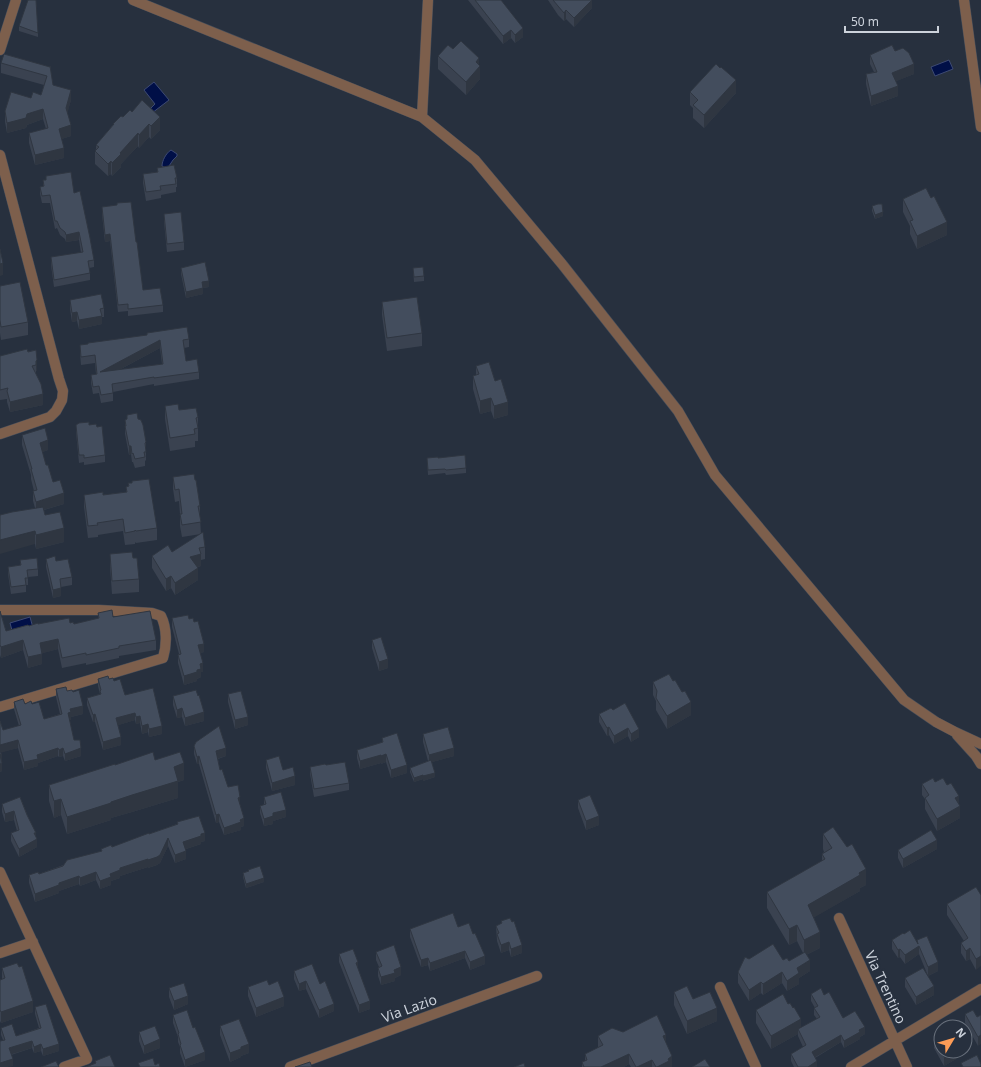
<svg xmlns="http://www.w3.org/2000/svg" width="981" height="1067" font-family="'Noto Sans',sans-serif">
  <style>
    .water { fill: #000f47; stroke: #3d4a73 }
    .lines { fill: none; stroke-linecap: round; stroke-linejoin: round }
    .minor-casing { stroke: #454d5a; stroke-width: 11 }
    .minor { stroke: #7d5f4c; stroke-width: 10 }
    .wall { fill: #3a4250; fill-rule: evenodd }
    .shaded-wall { fill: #2f3641 }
    .building { fill: #434d5d; stroke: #2f3641; fill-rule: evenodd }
    .labels { text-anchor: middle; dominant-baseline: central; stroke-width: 4; stroke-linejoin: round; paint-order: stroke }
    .street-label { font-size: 14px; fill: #ccd2db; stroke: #27303e }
  </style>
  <rect width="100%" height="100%" fill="#27303e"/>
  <path class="water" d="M949 60 953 69 935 76 931 67Z
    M154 82 169 100 152 113 149 110 155 104 144 90Z
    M171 150 177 154V156L173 160 167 169 162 166C162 161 166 153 171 150Z
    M30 617 33 628 13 634 10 623Z"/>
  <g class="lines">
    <defs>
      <path id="minor" d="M133 0 422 117 475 160 562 264 678 411 715 475 904 700 936 722 955 732 981 744
        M964 0 981 127
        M0 50 16 0
        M422 117 428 0
        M0 155 59 379 63 391 62 400 56 411 50 417 0 434
        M0 610H99L152 613 161 616C167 628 167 645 163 658L0 707
        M957 735 976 756 981 764
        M0 872 87 1059 64 1067
        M839 918 907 1067
        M0 953 33 942
        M720 987 756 1067
        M290 1067 537 976
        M851 1067 981 989"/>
    </defs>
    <use href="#minor" class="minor-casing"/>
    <use href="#minor" class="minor"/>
  </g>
  <path class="wall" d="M468 0H501L523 37 515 43 511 38 503 44Z
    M548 0H592V8L574 27 566 19 564 21 558 15Z
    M19 26 38 33V37L19 31Z
    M453 49 479 65 480 79 466 95 438 69V56Z
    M895 51 914 74 896 81 898 96 871 106 866 84V74L874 72 870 64V55Z
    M1 63 50 67 53 85 71 100 67 113 71 136 61 139 64 158 35 165 29 143V133L46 129 43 119 27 125 26 128 7 133 5 122V111L31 98 41 95 44 85 1 73Z
    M690 92 736 93 704 128 693 118V108L690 105Z
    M132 112 160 130 151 139 149 137 139 148 138 146 121 164V167L112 176 111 174 108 176 95 164V151L96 149V145L113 125V124Z
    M157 168 177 178V187H176V192L161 195V198L146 201 143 183V174L157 172Z
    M46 176 74 193 94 260V267L89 268 90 273V280L54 287 51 265V257L81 253 79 240 66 242 65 239 60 235 57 228 55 229 50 203H42L40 194V187L43 186V180H46Z
    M903 199 947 235 917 249 910 234V226L903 212Z
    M117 203 136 242 143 290 163 305V312L128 316V311L118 312 110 241 105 242 102 214V207L117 205Z
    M872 206 883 216 875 219 872 211Z
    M164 214 184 242V250L167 252 164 222Z
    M181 268 209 287 203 288V294L186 298 181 274Z
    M413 268 424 276V281L414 282Z
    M0 286 28 322V335L1 340 0 333Z
    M70 300 104 308V317H102V324L79 329 77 321 72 322 70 309Z
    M382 302 422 333V346L387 351 382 315Z
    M189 339V347L184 348 186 361 199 372V379L154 386V384L113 392V401L101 403 99 393 93 394 91 383V375L96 374 95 363 81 365 80 353V345ZM160 348 162 364 119 370Z
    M36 350 37 371H36V375L43 405 10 412 7 402V399L0 400V356Z
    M476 366 495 381 508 415 494 419 491 411 480 414 473 389V376L476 375Z
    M165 406 179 410 198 417V441H195V447L170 451 165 419Z
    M127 415 138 419 146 442V460L145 461V466L135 468 133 462H132L131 454 129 455 125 434V420H127Z
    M76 425H89L97 427 105 455V462L84 465V462L79 463 76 432Z
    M22 435 48 450 42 452 46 465 53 482 64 504 44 510 45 515 64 542 36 549 35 544V508L33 501V491H34L31 479V475L22 445Z
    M427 458 466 468V473L446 475 445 473 428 475Z
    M173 477 200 506V518L201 534 205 547V559L201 560V566L198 567V580L175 595 171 588 166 591 152 568V556L172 552 201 534 182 537 180 526V514L179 501 175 502 173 489Z
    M128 483 157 528V540L136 543 135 542V544L125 545 123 531 98 535V537L88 538 84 507V495H103L126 492V487H128Z
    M110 554 133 558 139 579V592L112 594 110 567Z
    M46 559 56 561 72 577V585L61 587V596L53 598 46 567Z
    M20 560 38 569V576L28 577V585H26V592L11 594 8 574V567L20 565Z
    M0 611 6 631 38 624 70 623 74 624 98 619V613L113 617 156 640V650L119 656V658L86 665V663L62 668 58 649 42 653V664L28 668 23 650 1 658 0 655Z
    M172 618 189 619 204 652 200 653 203 672H201V677L197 679V681L184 685 178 663V655L179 654 172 627Z
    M372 640 388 668 379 671 372 648Z
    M98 679H109L114 681 125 695 162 734 149 737 148 732 142 734 140 723 136 724 135 720 118 725 121 745 103 750 95 722H93L87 705V698L100 694 98 686Z
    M653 682 691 715 667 729 656 710V701L653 695Z
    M56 689 73 692 83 714 71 717V720H69L74 740 81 756 65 761 63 756 59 757 58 756 38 763V766L24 770 18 748 1 752 2 771 0 772V721L3 730 19 726 14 709V702L32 704 44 719 60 714 56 697Z
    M228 694 248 725 235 729 228 702Z
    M173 696 204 721 185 726 182 717 177 718 173 705Z
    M613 710 639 737 631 742 628 736 614 744 609 735 607 736 599 722V714Z
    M423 734 454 756 432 762 435 777 423 781V779L414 782 410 772V768L428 761 423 742Z
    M382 738 407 773 391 778 386 762 381 764V763L360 769 357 758V750L382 743Z
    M194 746 226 756 218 759 220 770 228 787 240 805 244 826 241 827V830L224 835 219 822 216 823 199 764H197L194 754Z
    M155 760 184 780 178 782V798L132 812 111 818V820L67 834 61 815 54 818 49 801V785L115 765Z
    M266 760 283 770 295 785 272 791 266 768Z
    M326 765 349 783V790L314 797 310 774V767Z
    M935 782 959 804 960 818 937 831 925 809V799L922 795V784Z
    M20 797 36 836 37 847 19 857 11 841V833L17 831 14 820 5 822 2 812V804Z
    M264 797 286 817 273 821V824L264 826 260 813V806L264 805Z
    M578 800 599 825 586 830 578 808Z
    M177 822 205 841 201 842V844L186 849V859L175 863 168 846 160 863 157 865 148 868V867L120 876V878L111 881V885L100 889 96 880 80 886 79 884 59 891V893L35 902 29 883V875L39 874 101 851V849L112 847 149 834 177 824Z
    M823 834 866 885 860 888V891L814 917 820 948 806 955 810 971 799 978V984L787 991 782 983 763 995 761 993 749 1001 738 983V972L749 959 789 961 803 953 797 941 789 945 767 908V892L822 861V854L824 852 823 849Z
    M937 849 903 868 898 858V850Z
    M248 870 264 882 246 888 243 877V873L248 871Z
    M976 887V970L970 959 966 961 961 953V943L964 941 947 915V904Z
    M501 921 522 953 511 957 509 950 501 953 497 941 496 926 501 924Z
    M458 927 485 964 470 970 465 958 430 971 428 965 421 967 410 937V929Z
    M904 934 917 941 938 971 928 976 919 954 905 964 900 957 898 958 892 949V940Z
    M376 952 401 975 395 978V981L381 985 378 976V968L379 967 376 960Z
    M339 954 370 1009 359 1013 339 962Z
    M2 968 33 1012 1 1023 0 1021V980L2 979Z
    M294 971 320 984 334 1011 319 1018 306 989 299 991 294 979Z
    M905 978 934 995 916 1005 905 987Z
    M269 985 284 1006 256 1017 248 996V987Z
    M169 988 188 1004 174 1010 169 997Z
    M674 992 693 999 717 1021 687 1034 674 1005Z
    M811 994 824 995 843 1018 865 1034 860 1037V1039L844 1048 841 1042 815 1058 817 1067H794L791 1061V1054L803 1047 798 1036V1034L771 1049 756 1023V1010L788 1004 793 1008 801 1028 817 1019 814 1015V1008H815L811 1001Z
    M35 1007 59 1051 43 1056 41 1051 34 1053 32 1048 11 1055 13 1066 3 1040 1 1035V1028L16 1036 39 1028 35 1014Z
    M965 1014 977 1017 981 1015 978 1046 965 1023Z
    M173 1015 205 1060 185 1067 180 1053V1047L178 1042V1037L173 1023Z
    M220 1026 249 1053 241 1056V1057L230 1062 220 1035Z
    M139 1032 160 1048 144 1054 139 1041Z
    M623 1032 666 1044 672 1067H631L629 1064 624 1067H582V1062L585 1061V1054L598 1048V1036Z
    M934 1039 956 1051V1059L944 1066 934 1048Z"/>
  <path class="shaded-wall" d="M592 0V8L574 27V18Z
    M566 10V19L564 21V13Z
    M523 28V37L515 43V35Z
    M511 30V38L503 44V36Z
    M479 58V68L480 66V79L466 95V82L476 62Z
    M914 64V74L892 83V73Z
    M736 80V93L704 128V115Z
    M898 86V96L871 106V96Z
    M71 90V100L66 119V108Z
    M43 109V119L27 125 26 128 7 133V123L27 114Z
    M160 117V130L151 139V126Z
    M149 124V137L139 148V135Z
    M71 125V136L59 140V129Z
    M138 133V146L121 164V167L112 176V163L120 153Z
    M64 148V158L35 165V155Z
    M111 161V174L108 176V164Z
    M883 212V216L875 219V215Z
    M947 222V235L917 249V236Z
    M79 232V240L66 242V235Z
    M110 234V241L105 242V235Z
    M3 263V275L0 276V264Z
    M209 281V287L203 288V294L186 298V292L202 282Z
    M77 312V321L72 322V313Z
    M102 316V324L79 329V320Z
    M160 340V348L100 380V372Z
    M37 360V371H36V361Z
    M43 394V405L10 412V402Z
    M491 398V411L480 414V401Z
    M508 402V415L494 419V406Z
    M48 440V450L40 453V443Z
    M129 446H131V454L129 455Z
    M64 493V504L36 512V502Z
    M64 528V542L36 549V535Z
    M35 531V544L0 554V540Z
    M201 554V566L190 569V557Z
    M198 568V580L175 595V583Z
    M171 576V588L166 591V579Z
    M61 588V596L53 598V590Z
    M58 639V649L40 654V643Z
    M23 640V650L1 658V647Z
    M204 644V652L198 654V645Z
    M42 654V664L28 668V657Z
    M388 659V668L379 671V662Z
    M203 663V672H201V677L197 679V681L184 685V676L197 670 200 664Z
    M691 702V715L667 729V716Z
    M83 706V714L71 717V720L68 721V713L70 709Z
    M182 708V717L177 718V710Z
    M204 712V721L185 726V718Z
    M135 713V720L116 726V718Z
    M95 714V722H93V715Z
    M140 716V723L136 724V717Z
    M248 717V725L235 729V720Z
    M148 724V732L142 734V726Z
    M162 726V734L149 737V729Z
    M609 727V735L607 736V728Z
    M628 728V736L614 744V736Z
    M639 729V737L631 742V734Z
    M121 737V745L103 750V742Z
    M18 740V748L0 753V745Z
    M58 748V756L38 763V766L24 770V762L37 755Z
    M63 748V756L59 757V750Z
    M81 748V756L65 761V754Z
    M226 748V756L216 759V751Z
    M454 748V756L429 763V755Z
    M2 753V761H0V754Z
    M386 754V762L381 764V756Z
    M381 755V763L360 769V761Z
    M199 756V764H197V757Z
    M2 763V771L0 772V764Z
    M184 763V780L178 782V798L132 812 111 818V820L67 834V817L111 802 174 767Z
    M407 765V773L391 778V770Z
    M435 773V777L423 781V776Z
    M423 775V779L414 782V778Z
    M295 776V785L272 791V783Z
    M959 796V807L955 798Z
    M240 797V805L238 798Z
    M61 799V815L54 818V801Z
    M960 806V818L937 831V819Z
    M286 810V817L273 821V824L264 826V819L273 813Z
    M14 811V820L5 822V814Z
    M219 814V822L216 823V815Z
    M599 816V825L586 830V821Z
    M244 818V826L241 827V830L224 835V828Z
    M34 833H36V840L37 839V847L19 857V849Z
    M205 833V841L201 842V844L183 850V842Z
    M168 838V846L160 863 157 865 148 868V860Z
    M937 840V849L903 868V859Z
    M186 851V859L175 863V855Z
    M148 859V867L120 876V878L111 881V885L100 889V881L110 874 120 868Z
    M866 869V885L860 888V891L808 921V905Z
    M96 872V880L80 886V878Z
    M79 876V884L59 891V893L35 902V894L59 883Z
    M264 878V882L246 888V884Z
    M797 925V941L789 945V929Z
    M820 932V948L804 956V940Z
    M509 942V950L501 953V945Z
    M522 945V953L511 957V949Z
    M919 946V954L905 964V955Z
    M970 948V959L966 961V951Z
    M900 949V957L898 958V950Z
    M465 951V958L430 971V963Z
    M485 956V964L470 970V962Z
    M981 956V966L976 970V959Z
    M428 958V965L421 967V960Z
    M810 960V971L799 978V984L787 991V981L797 968Z
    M358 962V971L356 963Z
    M938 962V971L928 976V967Z
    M401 967V975L395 978V981L381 985V977L394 970Z
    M782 972V983L763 995V984Z
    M306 981V989L299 991V984Z
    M761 982V993L749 1001V990Z
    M934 986V995L916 1005V997Z
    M188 996V1004L174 1010V1001Z
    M284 997V1006L256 1017V1008Z
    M33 1001V1012L1 1023V1012Z
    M370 1001V1009L359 1013V1005Z
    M334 1004V1011L319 1018V1010Z
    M717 1008V1021L687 1034V1021Z
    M801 1019V1032L798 1029V1034L771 1049V1036Z
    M865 1027V1034L860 1037V1039L844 1048V1041L859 1030Z
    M666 1035V1045L663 1036Z
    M841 1035V1042L812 1059V1052Z
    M981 1035V1044L978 1046V1037Z
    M160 1039V1048L144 1054V1046Z
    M32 1041V1048L9 1055V1048Z
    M41 1044V1051L34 1053V1047Z
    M59 1044V1051L43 1056V1049Z
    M249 1044V1053L241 1056V1057L230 1062V1053L241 1047Z
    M955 1051H956V1059L944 1066V1057Z
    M205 1052V1060L185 1067V1060Z
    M629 1054V1064L624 1067H601Z
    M672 1056V1067H657L668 1059Z
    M13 1059V1066L8 1067H0V1063Z
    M652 1060V1067H637Z
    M817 1061V1067H808Z"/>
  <path class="building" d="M28 0H36L38 33 19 26Z
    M475 0H501L523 28 515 35 511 30 503 36Z
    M553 0H592L574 18 566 10 564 13 558 6Z
    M461 41 479 58 476 62 480 66 466 82 438 56 448 45 453 49Z
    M892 45 895 51 903 48 909 53 914 64 892 73 898 86 871 96 866 74 877 72 870 55Z
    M4 54 50 67V66L53 85 71 90 66 108 71 125 59 129 64 148 35 155 29 133 48 128 43 109 27 114 26 118 7 123 5 111 11 92 31 98 33 92 41 95 47 76 1 63Z
    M716 64 720 68 721 67 736 80 704 115 693 105 698 100 690 92Z
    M142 100 160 117 151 126 149 124 139 135 138 133 120 153 121 154 112 163 111 161 108 164 95 151 99 147 96 145 114 124H113L121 116 123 117 130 110 132 112Z
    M174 165 177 178H175L176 184 160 186 161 190 146 192 143 174 158 172 157 168Z
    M71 172 74 193 80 191 90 238 94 260 88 261 90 273 54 280 51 257 83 252 79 232 66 235 65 232 60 228 57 221H55L50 195 42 196 40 187 44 186 43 180H46V176Z
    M926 188 931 198 934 196 947 222 917 236 910 221 913 220 903 199Z
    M131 202 136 242H137L143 290 160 288 163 305 128 309V304L118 305 110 234 105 235 102 207 117 205V203Z
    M878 204H882L883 212 875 215 872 206Z
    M181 212 184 242 167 244 164 214Z
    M0 249 3 263 0 264Z
    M205 262 209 281 202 282 203 288 186 292 181 268Z
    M423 267 424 276 414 277 413 268Z
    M20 282 28 322 1 327 0 320V286Z
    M101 294 104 308 100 309 102 316 79 320 77 312 72 313 70 300Z
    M417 297 422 333 387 338 382 302Z
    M187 327 189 339 183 340 186 361 197 359 199 372 154 378V377L112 384 113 393 101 395 99 386 93 387 91 375 97 374 95 355 81 357 80 345 88 344V343L147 335V333ZM160 340 163 364 100 372Z
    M27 349 28 352 36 350 37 360 36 361V365L32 366 41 384 43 394 10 402 7 391 8 388 0 390V356Z
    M489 362 495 381 501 379 508 402 494 406 491 398 480 401 473 376 479 374 476 366Z
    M178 404 179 410 196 408 198 417 196 418 198 428 194 429 195 434 170 438 165 406Z
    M137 413 138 419 141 420 143 425 146 442 145 443 146 452H144L145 457 135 459 133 453 132 454 131 446H129L125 426H126L125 420 127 419V415Z
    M89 422V425L96 424 97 427 102 426 105 455 84 458V455H79L76 425 79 423Z
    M45 428 48 440 40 443 46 465H48L53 482 60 480 64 493 36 502 33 491 37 490 31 469H32L22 435Z
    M465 455 466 468 446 470 445 469 428 470 427 458 438 457V458Z
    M194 474 195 480H196L200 506H198L201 522 182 525 180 514H182L179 489 175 490 173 477Z
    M149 479 157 528 136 531 135 530V531L125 533 123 519 97 523 98 525 88 526 84 495 103 492V495L127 492 126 487 129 486 128 483H132V481Z
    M43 507 45 515 60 512 64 528 36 535 35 531 0 540V515L12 512Z
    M203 532 205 547 199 548 201 554 190 557 198 568 175 583 171 576 166 579 152 556 168 545 172 552Z
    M132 552 133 558H137L139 579 112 581 110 554Z
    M55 556 56 561 68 559 72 577 60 579 61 588 53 590 46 559Z
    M37 558 38 569 27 570 28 578H25L26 585 11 587 8 567 21 565 20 560Z
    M112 610 113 617 150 611 156 640 119 646V648L86 655V653L62 658 58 639 40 643 42 654 28 657 23 640 1 647 0 645V611L6 631 28 625 29 626 38 623V624L69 618 70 623 73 622 74 624 99 618 98 613Z
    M188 615 189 619 193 618 194 622 198 621 204 644 198 645 203 663 200 664 201 669 197 670V672L184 676 178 655 181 654 172 618Z
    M381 637 388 659 379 662 372 640Z
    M669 674 673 681 675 680 682 692 685 691 691 702 667 716 656 698 657 691 653 682Z
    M108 676 109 679 113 678 114 681 120 679 125 695 153 688 162 726 149 729 148 724 142 726 140 716 136 717 135 713 116 718 121 737 103 742 95 714 93 715 87 698 101 694 100 691 101 690 98 679Z
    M66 687 67 691 72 690 73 692 79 690 83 706 70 709 71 712 68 713 74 740H80L81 748 65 754 63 748 59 750 58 748 37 755 38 759 24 762 18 740 0 745V721L3 730 21 725 14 702 23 699 25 704 31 701 32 704 39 702 44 719 62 714 56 689Z
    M196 690 198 696 199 695 204 712 185 718 182 708 177 710 173 696Z
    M241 691 248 717 235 720 228 694Z
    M625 703 639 729 631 734 628 728 614 736 609 727 607 728 599 714 611 708 613 710Z
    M219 726 226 748 216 751 220 770 222 769 228 787 238 785 240 797 238 798 244 818 240 820 241 822 224 828 219 814 216 815 199 756 197 757 194 746 196 742Z
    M448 727 454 748 429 755 423 734Z
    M397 733 407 765 391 770 386 754 381 756V755L360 761 357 750 383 742 382 738Z
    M153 752 155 760 180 752 184 763 174 767 178 781 132 795 111 802V803L67 817 61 799 54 801 49 785 115 764V765Z
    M0 755 2 763 0 764Z
    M279 756 283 770 293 767 295 776 272 783 266 760Z
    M431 760 435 773 423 776V775L414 778 410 768Z
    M345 762 349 783 314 789 310 767 325 764 326 765Z
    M933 778 935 782 943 778 947 785 951 783 959 796 955 798 960 806 937 819 925 798 929 795 922 784Z
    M281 792 286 810 273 813V816L264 819 260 806 266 804 264 797Z
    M590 795 599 816 586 821 578 800Z
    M20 797 27 815 36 833H34L37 839 19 849 11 833 19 830 14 811 5 814 2 804Z
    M199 816 205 833 201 834V836L183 842 186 851 175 855 168 838 160 855 157 857 148 860V859L120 868V870L110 874 111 877 100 881 96 872 80 878 79 876 59 883V885L35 894 29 875 38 872 39 874 63 866 67 860 102 851 101 849 111 845 112 847 149 833V834L178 824 177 822Z
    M833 827 847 847 852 844 866 869 859 873 860 875 808 905 820 932 804 940 797 925 789 929 767 892 825 859 822 854 832 848 823 834Z
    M931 830 937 840 903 859 898 850Z
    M260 866 264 878 246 884 243 873 249 871 248 870Z
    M976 887 981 895V956L976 959 970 948 966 951 961 943 968 938 947 904Z
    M453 913 458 927 469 923 473 934 475 933 485 956 470 962 465 951 430 963 428 958 421 960 410 929Z
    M510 918 512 922 514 921 522 945 511 949 509 942 501 945 497 934 499 933 496 926 502 923 501 921Z
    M910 930 918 944 917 940 927 936 938 962 928 967 919 946 905 955 900 949 898 950 892 940 903 933 904 934Z
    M773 944 783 960 787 958 789 961 805 952 810 960 797 968 799 973 787 981 782 972 763 984 761 982 749 990 738 972 745 957 749 959Z
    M394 945 401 967 394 970 395 973 381 977 378 968 382 966 376 952Z
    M353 949 358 962 356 963 370 1001 359 1005 339 954Z
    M17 963 19 967 22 966 33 1001 1 1012 0 1010V980L5 978 2 968Z
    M312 964 320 984 325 981 334 1004 319 1010 306 981 299 984 294 971Z
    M923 968 934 986 916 997 905 978Z
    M267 980 269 985 278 981 284 997 256 1008 248 987Z
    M184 983 188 996 174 1001 169 988Z
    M687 986 693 999 710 992 717 1008 687 1021 674 992Z
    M821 988 824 995 829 992 843 1018 855 1011 865 1027 859 1030 860 1032 844 1041 841 1035 812 1052 817 1061 808 1067H798L791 1054 806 1045 798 1029 820 1017 814 1008 818 1006 811 994Z
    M783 994 788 1004 790 1003 793 1008 794 1007 801 1019 771 1036 756 1010Z
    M46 1004 59 1044 43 1049 41 1044 34 1047 32 1041 9 1048 13 1059 0 1063V1041L5 1040 1 1028 12 1024 16 1036 41 1028 35 1007Z
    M187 1010 193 1028 195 1027 205 1052 185 1060 180 1045 181 1044 178 1034 179 1033 173 1015Z
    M973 1010 977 1017 981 1015V1035L978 1037 965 1014Z
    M657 1015 666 1035 663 1036 672 1056 668 1059 669 1061 657 1067H656L652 1060 637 1067H636L629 1054 601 1067H584L582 1062 587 1060 585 1054 603 1045 598 1036 612 1028 623 1032Z
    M239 1019 249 1044 241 1047V1049L230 1053 220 1026Z
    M155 1026 160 1039 144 1046 139 1032Z
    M941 1035V1051H955L944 1057 934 1039Z
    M110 1055 115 1067H86L96 1063 95 1061Z
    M977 1055 981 1064V1067H963L961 1063Z
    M153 1058 155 1065 159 1063 160 1067H140L138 1063Z
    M705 1059 710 1067H692Z
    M56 1061 59 1067H41Z
    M310 1062 312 1067H295Z
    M524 1063 525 1067H514Z"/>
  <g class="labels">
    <g class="street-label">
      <text transform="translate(886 987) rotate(65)">Via Trentino</text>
      <text transform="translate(409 1008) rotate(-20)">Via Lazio</text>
    </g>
  </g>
  <g transform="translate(953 1039) rotate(52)"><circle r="19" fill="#27303e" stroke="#69717d"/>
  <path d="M0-3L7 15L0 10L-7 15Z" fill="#fd9c56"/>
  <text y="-6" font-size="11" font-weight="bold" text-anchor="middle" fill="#ccd2db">N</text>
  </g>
  <path d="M845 26v6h93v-6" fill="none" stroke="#ccd2db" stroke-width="2"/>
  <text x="851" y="26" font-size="12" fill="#ccd2db" stroke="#27303e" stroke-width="3" paint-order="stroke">50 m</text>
</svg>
